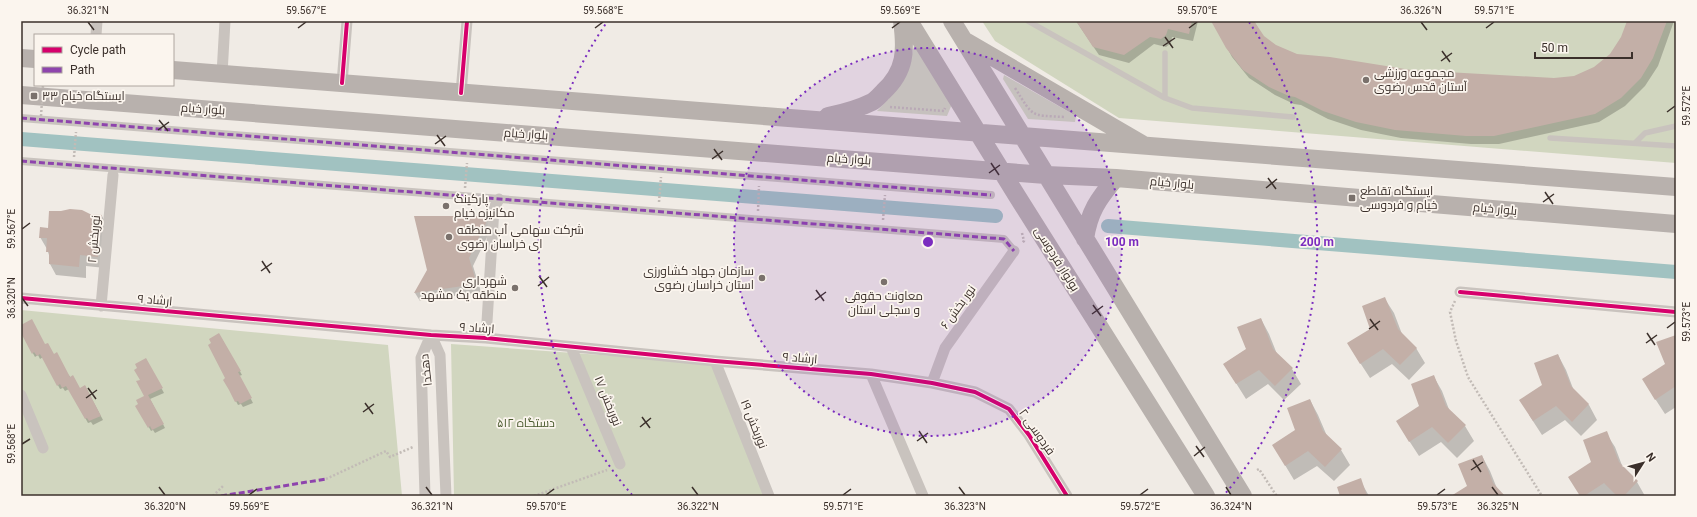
<svg xmlns="http://www.w3.org/2000/svg" width="1697" height="517" font-family="Roboto,Cairo,sans-serif">
  <style>
    .green { fill: #d1d6bf }
    .shadow { fill: #0003 }
    .lines { fill: none; stroke-linecap: round; stroke-linejoin: round }
    .canal { stroke: #a1c2c1; stroke-width: 14 }
    .building { fill: #c3afa7 }
    .path { stroke: #c2bbb6; stroke-width: 2.5; stroke-dasharray: 2 2; stroke-linecap: butt }
    .service { stroke: #c9c3be; stroke-width: 5.5 }
    .pedestrian { stroke: #c9c3be; stroke-width: 8 }
    .minor { stroke: #c9c3be; stroke-width: 11 }
    .primary { stroke: #b8b1ad; stroke-width: 18 }
    .path-bridge { stroke: #c2bbb6; stroke-width: 2.5; stroke-dasharray: 2 2; stroke-linecap: butt }
    .quiet { stroke: #8e44ad; stroke-width: 3; stroke-dasharray: 6 3; stroke-linecap: butt }
    .cycleway-casing { stroke: #fbf5ee; stroke-width: 6 }
    .cycleway { stroke: #d6006c; stroke-width: 4 }
    .ticks { fill: none; stroke: #3b302b; stroke-width: 1.5 }
    .ring { fill: none; stroke: #7b2cbf; stroke-width: 2; stroke-dasharray: 2 4 }
    .poi-dot { fill: #7a716c; stroke: #fbf5ee; stroke-width: 1.5 }
    .labels { text-anchor: middle; dominant-baseline: central; stroke-width: 3.5; stroke-linejoin: round; paint-order: stroke }
    .poi-label { font-size: 12px; fill: #3b302b; stroke: #fbf5ee; text-anchor: start }
    .street-label { font-size: 12px; fill: #3b302b; stroke: #fbf5ee }
    .park-label { font-size: 12px; fill: #4a5a2e; stroke: #fbf5ee }
    .centre { fill: #7b2cbf; stroke: #fbf5ee; stroke-width: 2 }
    .ring-label { font-size: 12px; text-anchor: middle; font-weight: bold; fill: #7b2cbf; stroke: #fbf5ee; stroke-width: 3.5; stroke-linejoin: round; paint-order: stroke }
    .neatline { fill: none; stroke: #3b302b; stroke-width: 1.5 }
    .ticks-label { font-size: 10px; text-anchor: middle; fill: #3b302b }
  </style>
  <rect width="100%" height="100%" fill="#f0ebe5"/>
  <path class="green" d="M982 21H1676V163L1119 118 995 41Z
    M914 44 952 104 947 116 877 111C897 91 910 72 914 44Z
    M1004 75 1076 116 1075 122 1028 119 1003 79Z
    M21 310 388 345 402 496H21Z
    M451 344 711 363 767 496H454Z"/>
  <path class="shadow" d="M1076 21H1198L1193 41 1172 37 1171 43 1166 47 1154 44 1129 63 1099 55Z
    M1213 21H1254L1263 37 1275 46 1296 55 1411 71 1554 79 1575 77 1594 68 1611 55 1622 37 1628 21H1674L1658 66 1645 86 1625 106 1599 122 1499 144H1471L1401 138 1361 130 1328 119 1301 105 1294 104 1275 95 1249 78 1232 57Z
    M21 208 22 211 21 226Z
    M90 215 102 216 108 227 105 268 86 266V278L56 275 50 264V258L47 249 40 237 49 229Z
    M486 217 491 225 490 231 473 266 481 292 420 301 415 293 428 270Z
    M1385 299 1394 313 1402 334 1416 348 1425 363 1409 380 1392 364 1370 378 1357 358Z
    M1261 319 1269 334 1277 354 1292 369 1301 384 1284 400 1268 384 1246 399 1224 364 1247 349Z
    M21 332 45 346 80 389 85 386 103 420 93 425 91 422 88 423 69 389 65 391 63 388 60 389 43 357 40 359 38 355 35 357Z
    M219 334 242 375 239 376 253 403 243 407 241 404 238 405 225 380 227 379Z
    M1676 336V407L1665 414 1652 394 1666 364Z
    M1558 355 1566 370 1574 391 1589 405 1597 420 1581 436 1565 420 1542 435 1529 415Z
    M146 359 164 393 150 399 165 428 155 433 153 430 151 431 137 406 145 396 141 380Z
    M1434 377 1442 391 1450 412 1465 426 1474 441 1457 458 1441 442 1419 456 1406 436Z
    M1310 400 1318 415 1327 436 1341 450 1350 465 1334 481 1317 466 1294 480 1282 460Z
    M1606 433 1615 447 1623 468 1637 482 1645 496H1581L1592 463Z
    M1482 456 1490 471 1498 491 1503 496H1453L1468 486Z
    M1360 480 1369 496H1341Z"/>
  <g class="lines">
    <path class="canal" d="M21 139 996 216
      M1108 226 1676 272"/>
  </g>
  <path class="building" d="M1076 21H1192L1189 34 1168 29 1166 35 1161 39 1150 37 1124 55 1093 47Z
    M1211 21H1254L1264 36 1276 45 1297 54 1330 57 1411 70 1554 78 1574 76 1594 67 1610 54 1621 37 1627 21H1667L1653 58 1641 78 1621 98 1595 114 1494 136H1466L1395 130 1356 122 1323 111 1295 97 1289 96 1269 87 1243 70 1226 48Z
    M70 209 82 210 90 214 102 215 98 257 80 255 79 267 49 264V252H46L47 238H39L40 227 48 228 49 211H61Z
    M414 216H487L486 223 469 258 477 284 414 293 427 270Z
    M1385 297 1398 329 1417 348 1400 365 1383 349 1360 364 1347 343 1370 329 1362 306Z
    M1261 318 1273 349 1293 368 1275 386 1259 370 1236 384 1223 364 1246 349 1237 327Z
    M32 319 45 344 48 343 54 354 57 352 70 377 73 375 80 388 85 385 101 416 89 421 87 418 85 419 66 386 62 388 60 384 57 386 40 354 37 356 34 352 32 354 21 333V325Z
    M219 333 241 371 238 372 252 398 240 404 238 401 235 402 229 390 223 380 225 378 208 345 211 343 209 339Z
    M1676 335V386L1655 400 1642 379 1665 364 1656 342Z
    M1558 354 1571 386 1589 404 1572 422 1556 406 1533 421 1519 400 1542 385 1534 363Z
    M146 358 163 388 148 395 164 424 152 430 150 426 148 428 135 406 138 404 136 400 144 396 136 381 140 380 134 370 137 368 135 364Z
    M1434 375 1446 406 1466 425 1448 443 1432 427 1409 442 1396 421 1419 406 1411 384Z
    M1310 399 1323 431 1342 449 1325 467 1308 451 1285 466 1272 445 1295 430 1287 408Z
    M1607 431 1619 462 1638 481 1624 496H1617L1604 483 1584 496H1580L1568 477 1591 462 1583 440Z
    M1482 455 1493 483 1505 496H1451L1467 486 1458 464Z
    M1361 478 1367 496H1340L1337 487Z"/>
  <g class="lines">
    <path class="path" d="M1015 88C1034 118 1030 115 1064 117
      M890 107 944 111 945 108
      M74 157 76 132
      M465 188 467 163
      M659 202 661 177
      M758 211 759 186
      M883 220 885 195
      M1022 233 1024 241 1022 243
      M1455 301 1450 312 1456 341 1468 377 1542 496
      M1257 470 1259 469 1276 495 1273 496
      M326 479 386 451 390 457 413 447
      M213 496 223 486
      M534 496 607 470"/>
    <path class="service" d="M1028 21 1165 98 1192 108 1293 117
      M1165 98V53
      M1550 138 1676 146
      M1635 143 1645 133 1676 126"/>
    <path class="pedestrian" d="M21 118 991 195
      M21 161 1004 239 1014 251"/>
    <path class="minor" d="M96 35 97 21
      M222 74 225 21
      M342 83 347 21
      M461 93 467 21
      M1460 292 1676 312
      M21 298 431 335 486 338 715 361 871 374 932 383 975 392 1009 409 1029 435 1067 496
      M101 306 113 175
      M431 335 440 355 446 496
      M486 338 494 208 499 199
      M571 347 620 464
      M715 361 769 496
      M871 374 923 496
      M932 383 945 348 1014 251
      M21 395 43 448
      M425 496 421 358 431 335"/>
    <path class="primary" d="M909 21 1017 196 1206 496
      M952 21 1243 496
      M967 42 1142 144
      M21 58 35 59
      M173 70 1676 187
      M21 95 1046 175 1116 178 1676 224
      M828 116C843 113 858 109 872 102 876 100 880 95 883 92 906 71 906 50 902 21
      M1085 239C1089 212 1098 199 1116 178"/>
    <path class="path-bridge" d="M41 116 43 85"/>
    <path class="quiet" d="M21 118 991 195
      M21 161 1004 239 1014 251
      M221 496 326 479"/>
    <defs>
      <path id="cycleway" d="M342 83 347 21
        M461 93 467 21
        M1460 292 1676 312
        M21 298 431 335 486 338 715 361 871 374 932 383 975 392 1009 409 1029 435 1067 496"/>
    </defs>
    <use href="#cycleway" class="cycleway-casing"/>
    <use href="#cycleway" class="cycleway"/>
  </g>
  <path class="ticks" d="M88 22 94 30M1421 22 1427 30M298 28 306 22M595 28 603 22M892 28 900 22M1189 28 1197 22M1486 28 1494 22M1165 37 1173 48M1163 46 1175 38M1442 51 1450 62M1441 61 1452 53M1667 112 1675 106M159 120 168 131M158 130 169 122M437 135 445 146M435 144 446 136M714 149 722 160M712 159 723 151M991 163 999 175M989 173 1000 165M1268 178 1276 189M1266 188 1277 179M1545 192 1553 204M1543 202 1554 194M22 229 30 223M262 261 270 273M261 271 272 263M539 276 547 287M538 286 549 277M816 290 824 301M22 298 28 306M815 300 826 292M1093 305 1101 316M1092 314 1103 306M1370 319 1378 330M1667 328 1675 322M1369 329 1380 321M1647 333 1655 345M1646 343 1657 335M88 388 96 399M86 398 97 390M365 403 373 414M363 412 374 404M642 417 650 428M640 427 651 418M919 431 927 443M917 441 928 433M22 444 30 439M1196 446 1204 457M1194 456 1205 447M1473 460 1481 472M1471 470 1483 462M159 487 165 495M426 487 432 495M692 487 698 495M959 487 965 495M1226 487 1231 495M1492 487 1498 495M249 495 257 489M546 495 554 489M843 495 851 489M1140 495 1148 489M1437 495 1445 489"/>
  <circle cx="928" cy="242" r="194" fill="#7b2cbf" fill-opacity=".12"/>
  <g class="ring">
    <circle cx="928" cy="242" r="194"/>
    <path d="M632 495A389 389 0 0 1 607 22M1249 22A389 389 0 0 1 1224 495"/>
  </g>
  <g class="poi-dot">
    <circle cx="1366" cy="80" r="4"/>
    <rect x="30" y="92" width="8" height="8" rx="2"/>
    <rect x="1348" y="194" width="8" height="8" rx="2"/>
    <circle cx="446" cy="206" r="4"/>
    <circle cx="449" cy="237" r="4"/>
    <circle cx="762" cy="278" r="4"/>
    <circle cx="884" cy="282" r="4"/>
    <circle cx="515" cy="288" r="4"/>
  </g>
  <g class="labels">
    <g class="poi-label">
      <text x="1374" y="73">مجموعه ورزشی<tspan x="1374" dy="14">آستان قدس رضوی</tspan></text>
      <text x="42" y="96">ایستگاه خیام ۳۳</text>
      <text x="1360" y="191">ایستگاه تقاطع<tspan x="1360" dy="14">خیام و فردوسی</tspan></text>
      <text x="454" y="199">پارکینگ<tspan x="454" dy="14">مکانیزه خیام</tspan></text>
      <text x="457" y="230">شرکت سهامی آب منطقه<tspan x="457" dy="14">ای خراسان رضوی</tspan></text>
      <text x="754" y="271" text-anchor="end">سازمان جهاد کشاورزی<tspan x="754" dy="14">استان خراسان رضوی</tspan></text>
      <text x="507" y="281" text-anchor="end">شهرداری<tspan x="507" dy="14">منطقه یک مشهد</tspan></text>
      <text x="884" y="296" text-anchor="middle">معاونت حقوقی<tspan x="884" dy="14">و سجلی استان</tspan></text>
    </g>
    <g class="street-label">
      <text transform="translate(203 109) rotate(4)">بلوار خیام</text>
      <text transform="translate(526 134) rotate(4)">بلوار خیام</text>
      <text transform="translate(849 159) rotate(4)">بلوار خیام</text>
      <text transform="translate(1172 183) rotate(5)">بلوار خیام</text>
      <text transform="translate(1495 209) rotate(5)">بلوار خیام</text>
      <text transform="translate(94 239) rotate(-85)">نوربخش ۲</text>
      <text transform="translate(1057 259) rotate(58)">بولوار فردوسی</text>
      <text transform="translate(155 300) rotate(5)">ارشاد ۹</text>
      <text transform="translate(958 307) rotate(-54)">نور بخش ۶</text>
      <text transform="translate(477 328) rotate(4)">ارشاد ۹</text>
      <text transform="translate(800 358) rotate(5)">ارشاد ۹</text>
      <text transform="translate(426 370) rotate(-97)">دهخدا</text>
      <text transform="translate(608 401) rotate(68)">نوربخش ۱۷</text>
      <text transform="translate(754 424) rotate(68)">نوربخش ۱۹</text>
      <text transform="translate(1037 432) rotate(55)">فردوسی ۲</text>
    </g>
    <g class="park-label">
      <text x="526" y="423">۵۱۲ دستگاه</text>
    </g>
  </g>
  <circle cx="928" cy="242" r="6" class="centre"/>
  <g class="ring-label">
    <text x="1122" y="246">100 m</text>
    <text x="1317" y="246">200 m</text>
  </g>
  <rect width="1697" height="517" fill="none" stroke="#fbf5ee" stroke-width="44"/>
  <rect x="34" y="34" width="140" height="52" fill="#fbf5ee" stroke="#aea6a0"/>
  <rect x="42" y="47" width="20" height="6" fill="#d6006c" stroke="#aea6a0"/>
  <text x="70" y="54" font-size="12" fill="#3b302b">Cycle path</text>
  <rect x="42" y="67" width="20" height="6" fill="#8e44ad" stroke="#aea6a0"/>
  <text x="70" y="74" font-size="12" fill="#3b302b">Path</text>
  <g transform="translate(1643 463) rotate(54)" stroke="#fbf5ee" stroke-width="3" paint-order="stroke">
  <path d="M0-3L7 15L0 10L-7 15Z" fill="#3b302b"/>
  <text y="-6" font-size="11" font-weight="bold" text-anchor="middle" fill="#3b302b">N</text>
  </g>
  <path d="M1535 52v6h97v-6" fill="none" stroke="#3b302b" stroke-width="2"/>
  <text x="1541" y="52" font-size="12" fill="#3b302b" stroke="#fbf5ee" stroke-width="3" paint-order="stroke">50 m</text>
  <rect x="22" y="22" width="1653" height="473" class="neatline"/>
  <g class="ticks-label">
    <text x="88" y="14">36.321°N</text>
    <text x="306" y="14">59.567°E</text>
    <text x="603" y="14">59.568°E</text>
    <text x="900" y="14">59.569°E</text>
    <text x="1197" y="14">59.570°E</text>
    <text x="1421" y="14">36.326°N</text>
    <text x="1494" y="14">59.571°E</text>
    <text transform="translate(1686 106) rotate(-90)" y="4">59.572°E</text>
    <text transform="translate(11 229) rotate(-90)" y="4">59.567°E</text>
    <text transform="translate(11 298) rotate(-90)" y="4">36.320°N</text>
    <text transform="translate(1686 322) rotate(-90)" y="4">59.573°E</text>
    <text transform="translate(11 444) rotate(-90)" y="4">59.568°E</text>
    <text x="165" y="510">36.320°N</text>
    <text x="249" y="510">59.569°E</text>
    <text x="432" y="510">36.321°N</text>
    <text x="546" y="510">59.570°E</text>
    <text x="698" y="510">36.322°N</text>
    <text x="843" y="510">59.571°E</text>
    <text x="965" y="510">36.323°N</text>
    <text x="1140" y="510">59.572°E</text>
    <text x="1231" y="510">36.324°N</text>
    <text x="1437" y="510">59.573°E</text>
    <text x="1498" y="510">36.325°N</text>
  </g>
</svg>
